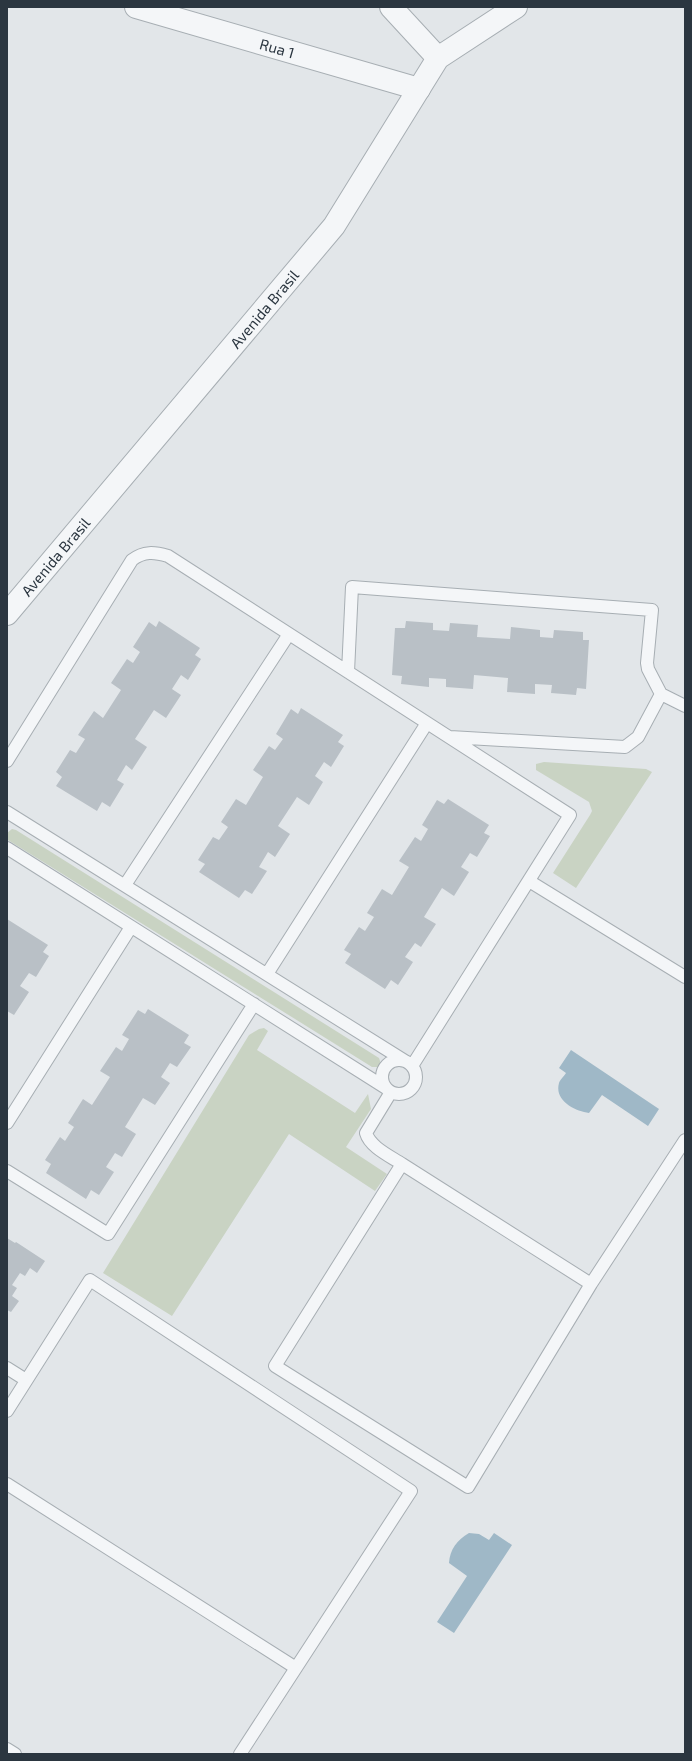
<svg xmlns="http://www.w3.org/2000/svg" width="692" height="1761" font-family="'Exo 2',sans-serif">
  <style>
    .green { fill: #c9d3c3 }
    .water { fill: #9fb8c7 }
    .building { fill: #b9c0c6 }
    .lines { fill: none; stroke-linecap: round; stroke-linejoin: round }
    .service-casing { stroke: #a7aeb3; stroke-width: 14 }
    .minor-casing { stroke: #a7aeb3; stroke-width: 24 }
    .tertiary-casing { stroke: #a7aeb3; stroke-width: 24 }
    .service { stroke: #f4f6f8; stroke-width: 12 }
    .minor { stroke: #f4f6f8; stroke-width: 22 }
    .tertiary { stroke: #f4f6f8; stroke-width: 22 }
    .labels { text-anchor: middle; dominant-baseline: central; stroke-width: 4; stroke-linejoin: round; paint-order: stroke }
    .street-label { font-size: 15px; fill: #2b3640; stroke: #f1f4f7 }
  </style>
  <rect width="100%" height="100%" fill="#e2e6e9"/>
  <path class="green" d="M544 762 646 769 652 772 576 888 553 873 590 815 592 811 589 802 536 770V764Z
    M12 829 16 830 379 1058 381 1064 378 1067H372L8 840 7 833Z
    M264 1028 268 1031 257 1050 355 1113 368 1094 371 1109 346 1147 387 1174 375 1191 289 1134 172 1316 103 1273 249 1035 259 1029Z"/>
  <path class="water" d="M571 1050 659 1109 648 1126 602 1095 589 1113C575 1111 554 1101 559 1083 560 1080 564 1076 566 1073L559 1068Z
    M469 1533 479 1534 489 1540 494 1533 512 1545 454 1633 437 1622 467 1576 449 1563C450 1549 457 1540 469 1533Z"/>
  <path class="building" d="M159 621 200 648 195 655 201 659 188 680 181 675 172 689 181 695 166 718 154 710 135 739 147 747 132 770 126 765 117 780 124 784 110 807 102 802 97 811 56 786 62 777 56 772 70 750 76 753 85 739 78 735 94 711 103 718 121 690 111 683 127 659 133 663 140 652 133 647 149 622 156 627Z
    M406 621 433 623V630L449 631 450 623 478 625 477 637 510 639 511 627 540 630V637L553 638 554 630 583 632V640H589L586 689 577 688 576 695 551 693 552 685 535 684V694L507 692 508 678 474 675 473 689 446 687V679L429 678V687L401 684 402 676 392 675 395 628H405Z
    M301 708 343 735 338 742 344 746 331 767 324 762 315 776 323 782 309 805 297 797 278 826 290 834 275 857 268 852 259 867 267 871 252 894 245 890 239 898 199 872 205 864 198 860 213 837 219 840 228 827 221 822 236 799 246 805 263 777 253 770 269 746 275 750 283 739 276 734 291 709 298 714Z
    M448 799 489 825 484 833 490 836 477 857 470 853 461 867 469 872 454 896 442 888 424 917 436 924 421 947 415 943 405 957 413 962 398 985 391 980 385 989 345 963 351 954 344 950 359 927 365 931 374 917 367 913 382 889 392 895 409 867 399 861 415 837 421 841 428 829 422 825 437 800 444 804Z
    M7 919 48 945 43 952 49 956 36 977 29 973 20 986 29 992 14 1015 7 1011Z
    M148 1009 189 1035 184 1043 191 1047 177 1067 170 1063 161 1077 170 1083 155 1105 143 1098 125 1127 136 1134 122 1157 115 1153 106 1167 114 1172 99 1195 91 1190 86 1199 46 1173 51 1164 45 1160 60 1137 65 1141 74 1127 68 1123 83 1099 92 1105 110 1077 100 1071 116 1047 122 1051 129 1039 122 1035 138 1010 145 1014Z
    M7 1238 15 1243 16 1242 45 1261 37 1273 30 1268 25 1276 20 1273 12 1285 17 1288 12 1296 19 1301 11 1312 7 1310Z"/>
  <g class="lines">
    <defs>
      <path id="service" d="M348 672 352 587 652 610 647 663 648 669 661 694 685 706
        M450 737 625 747 638 737 661 694
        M7 761 132 560C144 551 154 552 168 556L570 815 412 1066
        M7 812 405 1061
        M7 848 386 1088
        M529 881 685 977
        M125 885 289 634
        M267 974 427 723
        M382 1077a17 17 0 1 1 34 0a17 17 0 1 1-34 0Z
        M391 1092 366 1133C370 1147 390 1156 402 1164L275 1366 468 1487 591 1284 685 1140
        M7 1123 131 927
        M402 1164 591 1284
        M7 1171 108 1234 254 1004
        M7 1368 26 1380
        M7 1411 90 1280 411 1491 240 1754
        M7 1484 296 1668
        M7 1749 15 1754"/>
      <g id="minor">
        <path id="s1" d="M136 7 419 89"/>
        <path d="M391 7 438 58"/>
      </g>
      <g id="tertiary">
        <path id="s2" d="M7 614 334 226 438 58 516 7"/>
      </g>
    </defs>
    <use href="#service" class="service-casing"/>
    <use href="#minor" class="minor-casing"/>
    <use href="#tertiary" class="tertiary-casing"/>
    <use href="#service" class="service"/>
    <use href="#minor" class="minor"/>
    <use href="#tertiary" class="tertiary"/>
  </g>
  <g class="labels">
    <g class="street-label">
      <text stroke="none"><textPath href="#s1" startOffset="147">Rua 1</textPath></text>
      <text stroke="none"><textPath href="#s2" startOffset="399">Avenida Brasil</textPath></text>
      <text stroke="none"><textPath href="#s2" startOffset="75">Avenida Brasil</textPath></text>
    </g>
  </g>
  <rect width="692" height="1761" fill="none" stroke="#2b3640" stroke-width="16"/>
</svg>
